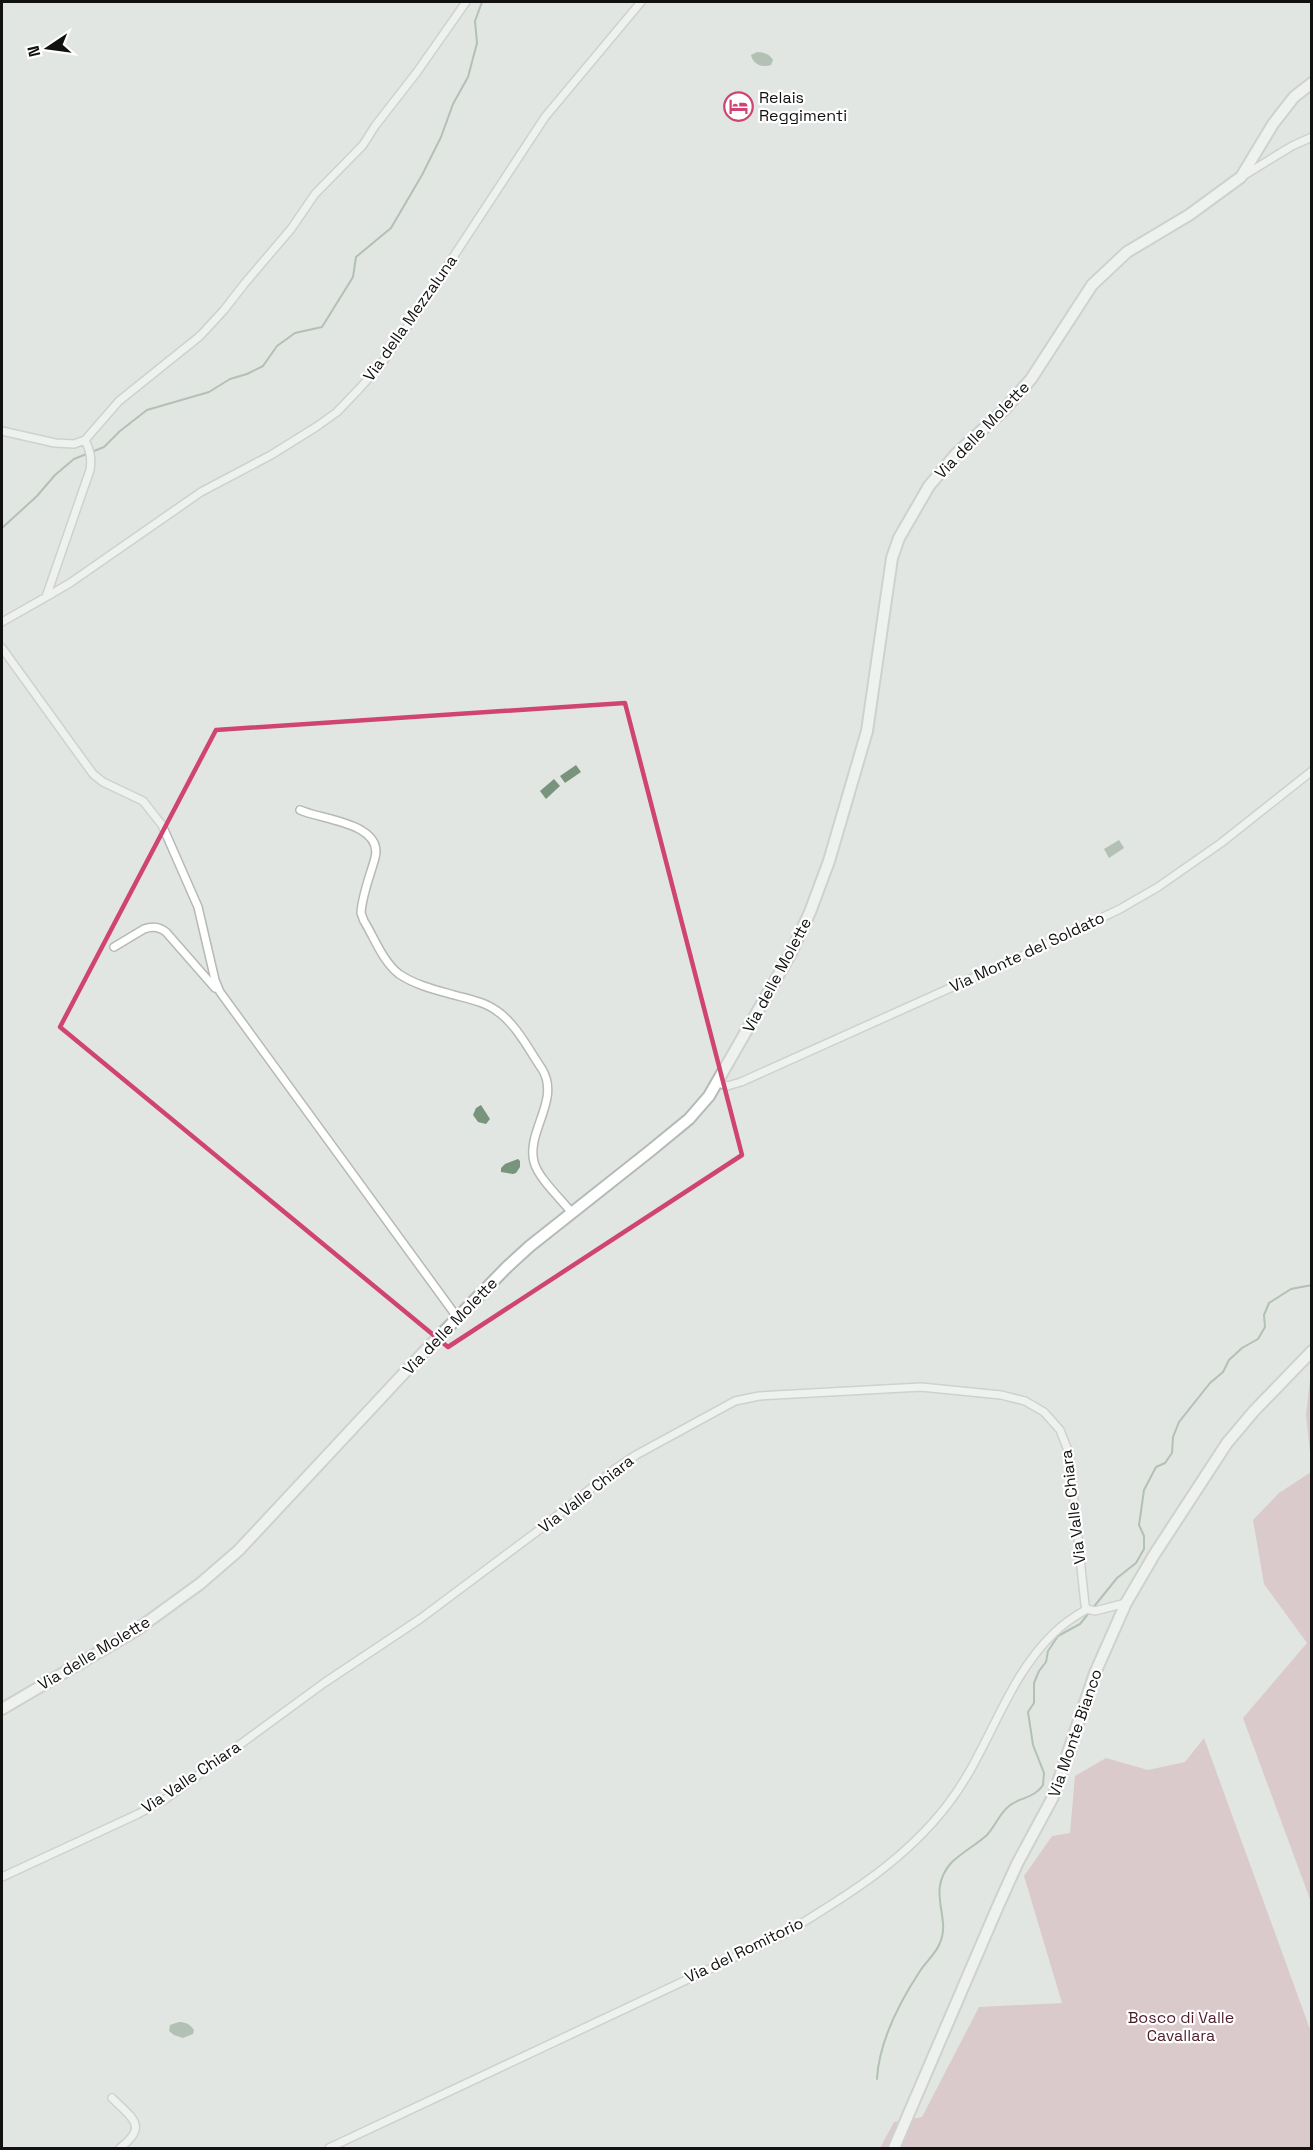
<svg xmlns="http://www.w3.org/2000/svg" width="1313" height="2150" font-family="'Space Grotesk',sans-serif">
  <style>
    .forest { fill: #d0a9b2 }
    .water { fill: #79947c }
    .lines { fill: none; stroke-linecap: round; stroke-linejoin: round }
    .stream { stroke: #79947c; stroke-width: 2 }
    .street-casing { stroke: #b5bab6; stroke-width: 10 }
    .secondary-casing { stroke: #b5bab6; stroke-width: 14 }
    .street { stroke: #fff; stroke-width: 7 }
    .secondary { stroke: #fff; stroke-width: 10 }
    .marked { fill: none; stroke: #d04473; stroke-width: 4.5; stroke-linejoin: round }
    .labels { text-anchor: middle; dominant-baseline: central; stroke-width: 4.5; stroke-linejoin: round; paint-order: stroke }
    .poi-label { font-size: 16px; fill: #101110; stroke: #fff; text-anchor: start }
    .street-label { font-size: 16px; fill: #101110; stroke: #fff }
    .park-label { font-size: 16px; fill: #4e1d2c; stroke: #fff }
  </style>
  <rect width="100%" height="100%" fill="#e2e6e2"/>
  <path class="forest" d="M1311 1371H1312L1311 1462 1306 1415Z
    M1311 1472V1902L1243 1718 1307 1643 1264 1584 1253 1520 1279 1493Z
    M1204 1738 1311 2032V2148H880L894 2122 922 2117 979 2007 1062 2003 1024 1876 1052 1836 1070 1833 1075 1776 1106 1758 1148 1770 1185 1762Z"/>
  <path class="water" d="M757 52C764 52 770 54 773 60L771 65C763 68 753 65 751 55Z
    M576 765 581 772 565 783 560 776Z
    M554 779 560 786 546 799 540 791Z
    M1119 840 1124 848 1109 858 1104 849Z
    M481 1105 490 1119 486 1124 478 1122 473 1115 476 1108Z
    M518 1159 520 1161V1167L516 1173 513 1174 501 1172V1168L505 1164Z
    M179 2022C185 2022 190 2024 194 2030L193 2034 183 2038 174 2035 169 2031 170 2025Z"/>
  <g class="lines">
    <path class="stream" d="M2 528 37 496 55 475 74 459 104 447 120 431 147 410 209 392 230 379 247 374 263 366 277 346 295 333 322 327 353 277 356 257 391 228 422 175 441 137 453 104 468 77 477 43 475 21 482 2
      M877 2079C879 2041 899 2003 920 1971 926 1962 935 1954 939 1945 953 1918 925 1893 951 1863 962 1852 976 1845 987 1835 995 1826 1000 1813 1009 1806 1020 1797 1035 1798 1043 1785L1044 1773 1033 1745 1028 1712 1034 1703V1683L1039 1671 1046 1662 1048 1651 1058 1636 1080 1624 1117 1578 1136 1563 1144 1549V1536L1139 1525 1144 1490 1156 1467 1165 1463 1172 1453 1173 1437 1179 1422 1210 1383 1223 1372 1229 1360 1242 1348 1258 1339 1265 1327 1264 1315 1269 1303 1291 1289 1312 1285"/>
    <defs>
      <path id="street" d="M1243 176 1292 146 1312 137
        M2 431 55 443 74 444 85 440 119 401 200 336 224 310 245 283 291 229 315 194 363 145 375 126 417 72 466 2
        M85 440C90 450 92 458 90 470L46 597 70 583 201 492 271 455 316 427 337 412 359 389 379 367 404 332 545 117 641 2
        M2 622 46 597
        M2 648 93 774 103 782 143 801 162 825 198 907 215 980 220 992 457 1317
        M300 810C322 820 384 823 375 858 370 876 362 895 361 913L364 921C374 937 383 962 399 974 415 985 436 990 454 995 469 999 485 1002 497 1011 516 1024 529 1050 542 1069 561 1100 526 1131 534 1162 538 1178 562 1200 572 1213
        M114 947 144 929C152 926 160 927 166 932L215 988
        M718 1083 727 1086 741 1082 1026 954 1120 909 1158 887 1221 843 1312 771
        M2 1877 138 1814 167 1798 324 1683 420 1619 543 1527 615 1469 636 1455 735 1401 759 1396 921 1387 1001 1395 1025 1401 1044 1412 1060 1430 1069 1453 1085 1605 1087 1609 1095 1611 1126 1603
        M112 2098C132 2118 149 2126 120 2148
        M329 2148 784 1934C845 1897 905 1861 948 1804 989 1751 1005 1680 1054 1633 1064 1623 1075 1616 1087 1609"/>
      <path id="secondary" d="M2 1709 135 1631 201 1583 239 1550 420 1356 507 1267 530 1246 650 1151 689 1119 709 1096 791 953 810 912 829 861 867 731 892 558 899 538 929 486 956 454 1004 410 1031 379 1092 285 1127 252 1189 215 1241 177 1273 124 1294 97 1312 83
        M894 2148 998 1906 1017 1864 1053 1797 1095 1673 1126 1603 1154 1555 1227 1443 1254 1411 1312 1351"/>
    </defs>
    <use href="#street" class="street-casing"/>
    <use href="#secondary" class="secondary-casing"/>
    <use href="#street" class="street"/>
    <use href="#secondary" class="secondary"/>
  </g>
  <path d="M0 0H1313V2150H0ZM625 703 742 1155 448 1347 60 1027 216 730Z" fill="#e2e6e2" fill-opacity=".55" fill-rule="evenodd"/>
  <path class="marked" d="M625 703 742 1155 448 1347 60 1027 216 730Z"/>
  <defs>
    <symbol id="hotel-ring" viewBox="-11 -11 22 22"><circle r="9.5" fill="#fff" stroke="#d04473" stroke-width="1.5"/><path d="M-6-4.5h1.5V1H6V5H4.5V3h-9V5H-6ZM-4 0a1.8 1.8 0 1 1 3.6 0ZM.5 0V-2.5h3Q6-2.5 6 0Z" fill="#d04473"/></symbol>
  </defs>
  <g fill-rule="evenodd">
    <use href="#hotel-ring" x="722" y="90" width="33" height="33"/>
  </g>
  <g class="labels">
    <g class="poi-label">
      <text x="759" y="97">Relais<tspan x="759" dy="18">Reggimenti</tspan></text>
    </g>
    <g class="street-label">
      <text transform="translate(410 318) rotate(-55)">Via della Mezzaluna</text>
      <text transform="translate(982 430) rotate(-46)">Via delle Molette</text>
      <text transform="translate(1027 952) rotate(-25)">Via Monte del Soldato</text>
      <text transform="translate(777 975) rotate(-62)">Via delle Molette</text>
      <text transform="translate(450 1326) rotate(-46)">Via delle Molette</text>
      <text transform="translate(586 1494) rotate(-38)">Via Valle Chiara</text>
      <text transform="translate(1073 1507) rotate(-97)">Via Valle Chiara</text>
      <text transform="translate(94 1653) rotate(-31)">Via delle Molette</text>
      <text transform="translate(1075 1733) rotate(-71)">Via Monte Bianco</text>
      <text transform="translate(191 1777) rotate(-34)">Via Valle Chiara</text>
      <text transform="translate(744 1950) rotate(-26)">Via del Romitorio</text>
    </g>
    <g class="park-label">
      <text x="1181" y="2017">Bosco di Valle<tspan x="1181" dy="18">Cavallara</tspan></text>
    </g>
  </g>
  <rect width="1313" height="2150" fill="none" stroke="#101110" stroke-width="6"/>
  <g transform="translate(48 48) rotate(257)" stroke="#ffffff" stroke-width="4.5" paint-order="stroke">
  <path d="M0-4.5L10 22L0 15L-10 22Z" fill="#101110"/>
  <text y="-9" font-size="16" font-weight="bold" text-anchor="middle" fill="#101110">N</text>
  </g>
</svg>
